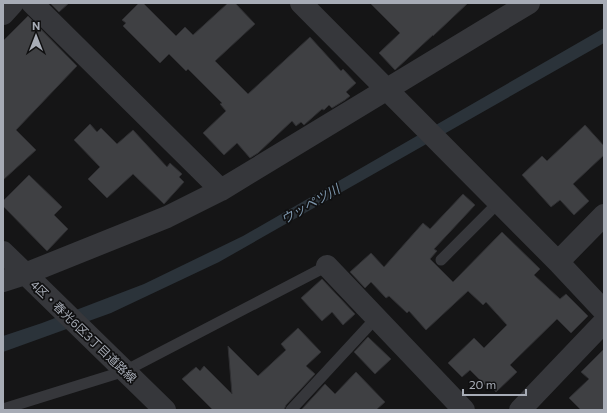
<svg xmlns="http://www.w3.org/2000/svg" width="607" height="413" font-family="Commissioner,'Noto Sans JP',sans-serif">
  <style>
    .water { fill: #2b333a }
    .building { fill: #3f4043; stroke: #2f2f32 }
    .lines { fill: none; stroke-linecap: round; stroke-linejoin: round }
    .service { stroke: #36373b; stroke-width: 11 }
    .minor { stroke: #36373b; stroke-width: 22 }
    .labels { text-anchor: middle; dominant-baseline: central; stroke-width: 3.5; stroke-linejoin: round; paint-order: stroke }
    .street-label { font-size: 12px; fill: #a7acb6; stroke: #101011 }
    .water-label { font-size: 13px; font-style: italic; fill: #7f99b0; stroke: #101011 }
  </style>
  <rect width="100%" height="100%" fill="#151516"/>
  <path class="water" d="M604 28V43L219 262 111 313 3 352V336L42 323 144 284 243 236Z"/>
  <path class="building" d="M50 3H69L59 12Z
    M139 3H143L176 36 185 27 193 35 228 3H235L255 24 215 61 248 94 310 37 341 71 343 69 356 83 346 92 350 96 345 100 332 108 329 105 324 110 322 109 304 125 301 122 296 126 292 121 258 153 250 158 237 143 224 155 203 133 226 111 220 104 222 103 188 69 186 71 169 54 160 63 123 26 126 23 122 20Z
    M370 3H468L433 36V35L395 70 379 53 400 33Z
    M28 16 77 66 16 130 36 150 3 180V41Z
    M90 124 97 132 101 128 117 144 133 130 167 167 170 163 182 174 179 177 184 182 164 204 133 174 107 198 88 179 100 167 74 140Z
    M585 125 604 146V155L573 184 589 201 574 215 560 200 551 207 522 175 542 156 547 161Z
    M29 175 62 207 54 215 68 229 47 251 3 206V201Z
    M463 194 475 205 434 249 437 251 430 259 453 282 502 232 540 269 534 275 560 299 566 294 588 316 571 333 557 319 510 365 517 372 496 392 489 385 487 387 470 370 462 377 448 363 474 338 484 348 507 325 486 302 483 305 468 291 426 330 409 311 407 313 389 296 386 298 371 282 365 288 350 272 371 253 384 267 423 223 430 229Z
    M322 279 355 314 343 325 332 312 322 321 301 298Z
    M298 328 321 352 306 366 315 374 286 405 284 410H213L182 379 196 367 200 371 204 366 232 394 228 346 258 376 286 350 281 344Z
    M368 337 391 359 375 374 354 352Z
    M604 349V410H581L569 398 589 379 581 372Z
    M356 372 385 402 376 410H301L325 384 335 394Z"/>
  <g class="lines">
    <path class="service" d="M441 260 499 202
      M3 409 125 371 327 266
      M291 410 376 318"/>
    <path class="minor" d="M32 3 221 190
      M301 3 558 262 604 311
      M3 14 13 3
      M3 252 165 410
      M558 262 604 215
      M327 266 464 410
      M3 281 25 274 167 217 221 190 529 3
      M520 410 604 322"/>
  </g>
  <g class="labels">
    <g class="street-label">
      <text transform="translate(84 331) rotate(44)">4区・春光6区3丁目道路線</text>
    </g>
    <g class="water-label">
      <text transform="translate(310 204) rotate(-30)">ウッペツ川</text>
    </g>
  </g>
  <rect width="607" height="413" fill="none" stroke="#a7acb6" stroke-width="8"/>
  <g transform="translate(36 36)" stroke="#101011" stroke-width="3" paint-order="stroke">
  <path d="M0-3L7 15L0 10L-7 15Z" fill="#a7acb6"/>
  <text y="-6" font-size="11" font-weight="bold" text-anchor="middle" fill="#a7acb6">N</text>
  </g>
  <path d="M463 389v6h63v-6" fill="none" stroke="#a7acb6" stroke-width="2"/>
  <text x="469" y="389" font-size="12" fill="#a7acb6" stroke="#101011" stroke-width="3" paint-order="stroke">20 m</text>
</svg>
